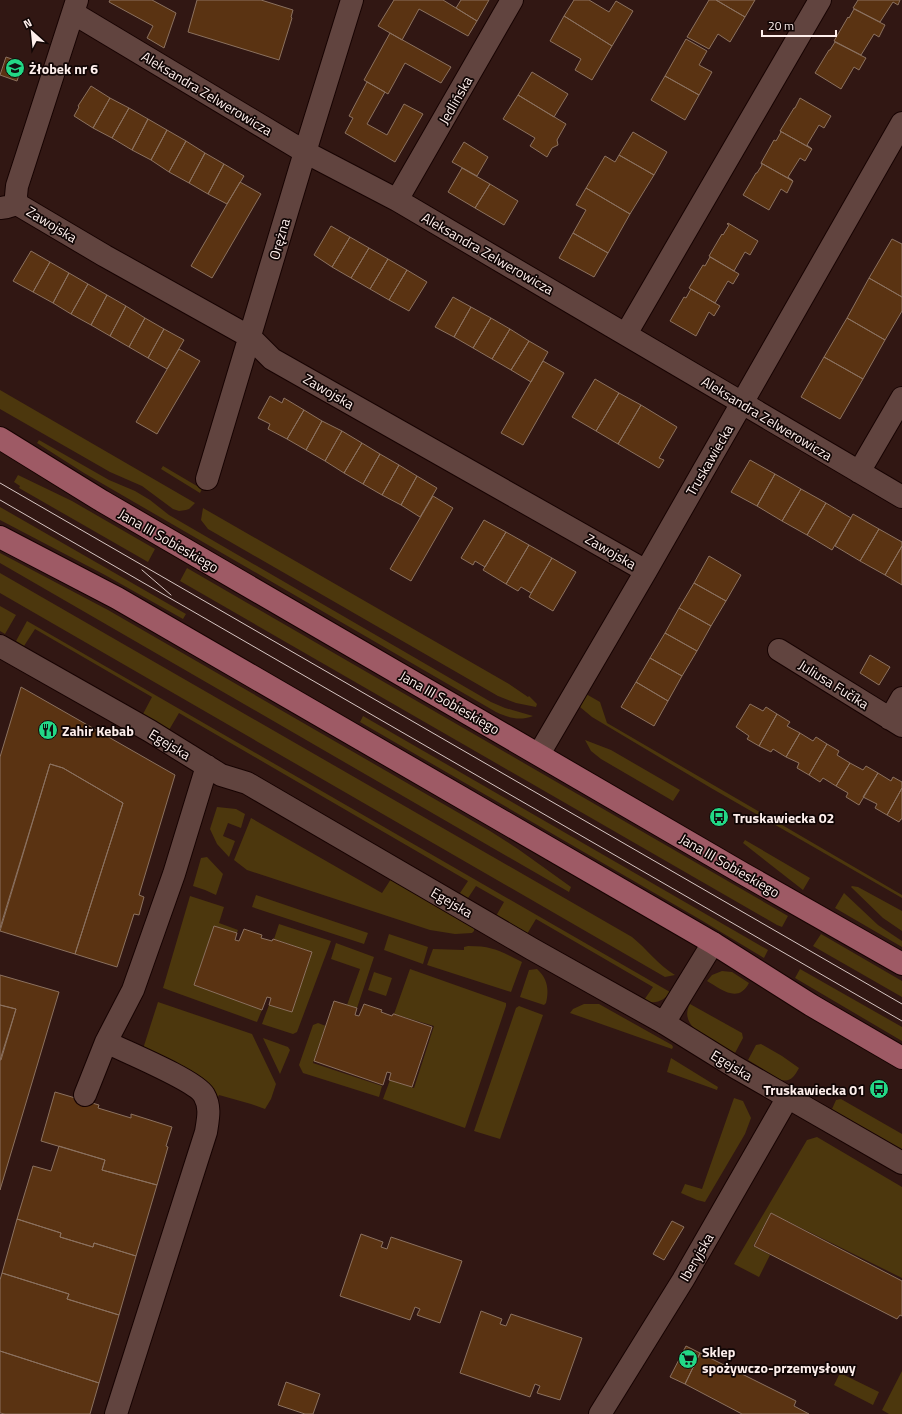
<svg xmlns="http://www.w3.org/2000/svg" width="902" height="1414" font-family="'Titillium Web',sans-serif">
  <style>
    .green { fill: #4c370d }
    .building { fill: #5a3312; stroke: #8b715f }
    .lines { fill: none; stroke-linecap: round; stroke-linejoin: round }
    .minor-casing { stroke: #170302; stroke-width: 24 }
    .major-casing { stroke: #170302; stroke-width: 24 }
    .minor { stroke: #61443f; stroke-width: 22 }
    .major { stroke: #9e5a65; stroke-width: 22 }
    .tram { stroke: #d7c6c3; stroke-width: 1 }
    .labels { text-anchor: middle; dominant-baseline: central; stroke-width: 3.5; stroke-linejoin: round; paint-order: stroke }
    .poi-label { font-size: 14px; font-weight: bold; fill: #feefec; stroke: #110605; text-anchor: start }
    .street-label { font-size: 14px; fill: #feefec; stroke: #110605 }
  </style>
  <rect width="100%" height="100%" fill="#311713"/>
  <path class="green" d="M0 390 195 503 189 509 186 510 179 511 173 509 142 486 110 472 0 409Z
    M39 440 109 480 135 491 150 500 169 515 491 702 505 708 533 716C519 721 509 718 496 712L84 473 37 443Z
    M163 466 202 489 200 493 161 469Z
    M18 475 72 501 155 549 148 562 19 488 20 486 14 482Z
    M0 507 186 614 183 619 105 575 0 520Z
    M203 508 509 684 528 697 529 696 537 704 536 707 516 703 498 696 208 529 201 520Z
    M0 553 108 610 490 831 518 849 571 887 569 892 0 563Z
    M187 568 788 916 782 927 777 925 180 581Z
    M0 573 632 937C647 949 658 965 675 975L665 977 0 593Z
    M0 606 16 615 5 634 0 631Z
    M27 621 670 992C664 1001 655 1005 644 1000L653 987 536 919 527 934 496 916 504 902 476 886 468 898 460 893 468 881 179 713 169 730 143 714 152 697 35 629 24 646 16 641Z
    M586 694 600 702 607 723 902 895V898L711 788 592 717 580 707Z
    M363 716 768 950 764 958 701 920 360 722Z
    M585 740 611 750 680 790 673 801 601 759 591 751Z
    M217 807 236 809 245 814 241 828 228 823 223 836 235 841 229 857 217 844 210 829Z
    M251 818 382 893 391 879 474 928V931L472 933 455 934 430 930 247 870 234 860Z
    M745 840 810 878 803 890 743 843Z
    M207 857 223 874 216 895 205 890 193 886 201 858Z
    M852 886 858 887 902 911V931L883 918 851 887Z
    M844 893 878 925 902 941V947L835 908Z
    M256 895 368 933 364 944 252 907Z
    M190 896 224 907 219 923 238 930 237 933 214 926 194 985 262 1010 257 1022 163 988Z
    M279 924 331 941 297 1032 293 1034 262 1024 269 1005 292 1012 312 952 274 939Z
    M389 934 428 947 423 964 384 950Z
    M821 934 902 981V997L813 946Z
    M336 943 374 957 357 1008 347 1005 360 969 331 959Z
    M468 946C493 946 500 951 522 962L511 992 427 965 433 949 464 950V947Z
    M410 969 506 1003V1006L465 1128 383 1099 390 1080 414 1088 434 1026 394 1014Z
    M537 969C548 979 549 990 546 1003L544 1005 520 997 529 970Z
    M800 969 902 1027V1041L795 978Z
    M722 971 732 972 749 983C738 1004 721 989 707 981L712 975Z
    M374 972 392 978 386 996 368 990Z
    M158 1002 252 1034 276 1084 271 1099 265 1109 251 1104 219 1095 218 1097C206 1069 168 1062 142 1052Z
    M584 1004H599L672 1045 673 1047 672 1049 570 1013 573 1009Z
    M690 1004 742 1033 743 1038 735 1053C718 1043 676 1029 690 1004Z
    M519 1006 543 1015 500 1139 474 1131 516 1008Z
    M318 1023 326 1026 313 1063 382 1086 379 1097 303 1073 299 1065 313 1025Z
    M263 1038 288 1047 290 1050 280 1074Z
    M761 1044 782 1056 799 1068C794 1077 791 1082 781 1080L748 1060 756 1045Z
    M671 1058 718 1087 717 1090 667 1072Z
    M734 1098 743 1101 751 1118 745 1134 705 1202 697 1200 681 1193 685 1184 702 1189Z
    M841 1099 902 1134V1149L832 1109 836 1100Z
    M817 1137 902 1187V1278L771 1213 753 1246 770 1255 759 1277 734 1264 807 1140Z
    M902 1371V1414H889L882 1410Z
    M840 1373 879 1392 873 1405 834 1385Z"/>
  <path class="building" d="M110 0H152L176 13 164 48 147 38 153 26 109 2Z
    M197 0H261L293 10 291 17 292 18 279 60 188 32Z
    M394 0H443L477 21 468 36 419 9 402 40 378 26Z
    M461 0H489L477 21 456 8Z
    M574 0H589L609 12 616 1 633 11 612 46 564 16Z
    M709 0H716L745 17 730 42 718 34 709 49 687 37Z
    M716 0H755L745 17Z
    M858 0H900L898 5 893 2 880 22 853 8Z
    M854 9 885 25 879 37 874 34 861 55 834 41 848 17 849 18Z
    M564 16 612 46 592 80 575 70 581 59 550 41Z
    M390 33 451 67 441 83 405 63 388 94 364 80Z
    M686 39 707 51 699 65 712 72 699 95 665 76Z
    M835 42 866 58 859 70 854 67 841 89 815 73 829 50H830Z
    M6 57 23 63 17 81 0 75Z
    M532 72 568 94 554 117 518 95Z
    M665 76 699 95 685 120 651 100Z
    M367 82 385 92 367 124 387 135 404 104 423 114 395 162 345 133 353 118 349 116Z
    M91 86 110 98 93 128 74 116 79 107 78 106Z
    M518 95 566 124 557 140 558 145 552 148 547 157 530 146 535 138 503 119Z
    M110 98 129 108 112 138 93 128Z
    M800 98 831 116 824 128 819 125 807 145 812 149 780 131 794 108H795Z
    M129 108 148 119 132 150 112 138Z
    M148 119 167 130 151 160 132 150Z
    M167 130 186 141 169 172 151 160Z
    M780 131 812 149 805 161 800 158 788 177 793 181 761 163 774 140 776 141 781 132Z
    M633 132 667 152 654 175 619 155Z
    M186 141 205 153 189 183 169 172Z
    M464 142 488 157 477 176 452 162Z
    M205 153 224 164 208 194 189 183Z
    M619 155 654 175 630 214 586 188 605 156 615 162Z
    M761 163 793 181 787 193 781 189 769 210 743 195 756 173H757L762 165Z
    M224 164 244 176 227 204 208 194Z
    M462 168 490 184 475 208 448 192Z
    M240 182 261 194 212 278 191 266Z
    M490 184 518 201 504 225 475 208Z
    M586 188 630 214 608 253 573 233 586 210 576 205Z
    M728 223 758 241 750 255 745 252 734 271 709 256 722 234 723 235 729 225 727 224Z
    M331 226 350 237 332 267 314 255Z
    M573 233 608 253 594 277 559 258Z
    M350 237 369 248 351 278 332 267Z
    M892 239 902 244V297L869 278Z
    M369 248 388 259 370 289 351 278Z
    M31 251 50 262 33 292 13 281Z
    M710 257 739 274 733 284 728 281 715 303 689 288 703 265 705 266Z
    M388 259 407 270 389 300 370 289Z
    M50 262 69 273 53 303 33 292Z
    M407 270 427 282 409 311 389 300Z
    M69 273 88 284 71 314 53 303Z
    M869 278 902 297V311L885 340 847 318Z
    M88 284 107 295 91 325 71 314Z
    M691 289 720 306 714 316 709 312 696 336 670 321 684 297 686 298Z
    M107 295 126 306 110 336 91 325Z
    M453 297 471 307 454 337 435 327Z
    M126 306 145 318 129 347 110 336Z
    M471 307 491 318 473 348 454 337Z
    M145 318 164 329 148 358 129 347Z
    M491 318 510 329 492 359 473 348Z
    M847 318 885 340 863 379 824 357Z
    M164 329 184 340 167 369 148 358Z
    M510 329 529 341 511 370 492 359Z
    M529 341 548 352 531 382 511 370Z
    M179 349 200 361 157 434 136 422Z
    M824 357 863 379 840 419 801 397Z
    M543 361 564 373 523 445 501 433Z
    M595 379 619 393 596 431 572 417Z
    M619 393 641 405 618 444 596 431Z
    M270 396 282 403 284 398 304 410 287 439 268 429 270 424 258 418Z
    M641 405 677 427 659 458 664 460 659 468 618 444Z
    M304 410 322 421 306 450 287 439Z
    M322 421 342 431 325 461 306 450Z
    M342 431 362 443 344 473 325 461Z
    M362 443 380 454 363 484 344 473Z
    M380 454 399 465 382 495 363 484Z
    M750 460 775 474 757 506 731 492Z
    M399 465 417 476 401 505 382 495Z
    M775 474 801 489 782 521 757 506Z
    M417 476 437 488 420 517 401 505Z
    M801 489 826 503 807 535 782 521Z
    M433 496 453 508 411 581 390 569Z
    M826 503 851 518 832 550 807 535Z
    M853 514 879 529 860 561 835 546Z
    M484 520 506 532 485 567 475 561 473 565 461 558Z
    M879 529 902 542V546L885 575 860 561Z
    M506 532 529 545 506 584 483 570Z
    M529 545 552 558 531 593 521 587 518 591 506 584Z
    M902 546V585L885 575Z
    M709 556 741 575 726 601 694 583Z
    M552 558 576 572 553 611 529 597Z
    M694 583 726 601 711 626 679 608Z
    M679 608 711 626 697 651 665 633Z
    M665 633 697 651 682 676 650 658Z
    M870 655 890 667 879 685 860 673Z
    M650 658 682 676 668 701 636 682Z
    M636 682 668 701 654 726 621 707Z
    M21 687 175 775 139 895 144 897 139 915 134 914 117 967 75 954 123 803 63 768 50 764 0 928V757Z
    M750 704 763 711 766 707 777 714 759 746 747 739 749 736 736 727Z
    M777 714 790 722 787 726 800 733 786 757 773 749 771 752 759 746Z
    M800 733 813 741 816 737 827 744 809 775 797 768 799 763 786 757Z
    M827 744 839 751 837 755 850 763 836 786 823 778 820 782 809 775Z
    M850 763 863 770 866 766 878 773 859 805 846 797 848 793 836 786Z
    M50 764 63 768 123 803 75 954 0 931Z
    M878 773 891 781 893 777 902 782V788L887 815 875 808 877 804 863 797Z
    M902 788V819H901L899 822 887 815Z
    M214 926 237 933 235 940 239 941 244 929 262 935 261 938 272 941 273 939 312 952 292 1012 269 1005 271 998 267 997 262 1010 194 985Z
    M0 975 59 992 0 1190V1060L16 1009 0 1005Z
    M334 1001 357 1008 355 1015 359 1016 364 1004 382 1010 381 1012 392 1016 393 1014H394L432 1027 412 1087 389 1080 391 1073 387 1072 383 1085 314 1061Z
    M0 1005 16 1009 1 1060H0Z
    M55 1092 99 1105 98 1108 131 1118V1114L172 1127 166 1146 168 1147 157 1185 102 1170 105 1160 41 1141Z
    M59 1146 105 1160 102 1170 157 1185 136 1256 94 1243 93 1247 60 1237 61 1233 17 1219 33 1166 51 1171Z
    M771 1213 902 1281V1316L900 1315 897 1319 754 1246Z
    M17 1219 61 1233 60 1237 93 1247 94 1243 136 1256 119 1315 67 1299 69 1294 2 1273Z
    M672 1221 684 1227 664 1260 653 1254Z
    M361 1234 383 1242 381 1247 387 1249 391 1237 462 1261 440 1323 417 1315 420 1309 415 1307 410 1320 340 1296Z
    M2 1273 69 1294 67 1299 119 1315 99 1383 0 1351V1280Z
    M481 1311 502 1319 500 1324 506 1326 511 1314 582 1338 560 1400 537 1393 540 1386 535 1384 530 1397 460 1373Z
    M686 1346 700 1353 685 1384 670 1377Z
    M0 1351 99 1383 90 1414H5L0 1413Z
    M700 1353 796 1401 794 1406 809 1414H742L685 1384Z
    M286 1382 320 1394 313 1414H305L278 1405Z"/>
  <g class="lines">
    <defs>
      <path id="minor" d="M77 0 17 186 16 196 17 204 105 256 250 337 272 359 646 571
        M73 13 305 152 397 200 902 497
        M397 200 512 0
        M0 208 7 207 17 204
        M626 334 820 0
        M859 472 902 398
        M207 479 305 152 352 0
        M0 646 150 731 221 775 247 783 532 949 664 1023 735 1067 902 1163
        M779 650 902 726
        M890 719 902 698
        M539 754 646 571 902 123
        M664 1023 713 943
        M106 1042C126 1052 195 1080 204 1095 211 1107 208 1119 206 1132L116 1414
        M85 1095 106 1042 133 990 174 874 207 766
        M600 1414 683 1280 788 1097"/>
      <path id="major" d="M0 438 102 501 742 873 902 964
        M0 537 117 598 713 943 811 1005 902 1058"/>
    </defs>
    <use href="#minor" class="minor-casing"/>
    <use href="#major" class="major-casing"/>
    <use href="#minor" class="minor"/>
    <use href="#major" class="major"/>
    <path class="tram" d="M0 483 902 1004
      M0 500 902 1021
      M142 570 171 595"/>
  </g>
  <defs>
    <symbol id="school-disc" viewBox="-11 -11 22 22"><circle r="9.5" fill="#23d886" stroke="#110605"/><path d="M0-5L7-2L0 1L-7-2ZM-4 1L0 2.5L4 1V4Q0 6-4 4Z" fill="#111"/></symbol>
    <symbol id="restaurant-disc" viewBox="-11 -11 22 22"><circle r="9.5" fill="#23d886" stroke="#110605"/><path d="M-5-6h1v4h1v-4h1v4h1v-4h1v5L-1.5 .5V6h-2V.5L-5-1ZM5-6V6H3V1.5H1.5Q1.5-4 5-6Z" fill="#111"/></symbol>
    <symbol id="bus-disc" viewBox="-11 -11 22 22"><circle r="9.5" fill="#23d886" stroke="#110605"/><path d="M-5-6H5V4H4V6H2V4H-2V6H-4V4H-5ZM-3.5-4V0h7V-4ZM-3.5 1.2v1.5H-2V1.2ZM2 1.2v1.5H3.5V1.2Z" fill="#111"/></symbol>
    <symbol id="supermarket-disc" viewBox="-11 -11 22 22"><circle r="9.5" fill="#23d886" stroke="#110605"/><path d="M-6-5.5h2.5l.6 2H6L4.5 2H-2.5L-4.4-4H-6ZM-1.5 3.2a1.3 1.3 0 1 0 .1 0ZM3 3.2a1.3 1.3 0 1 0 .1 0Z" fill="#111"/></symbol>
  </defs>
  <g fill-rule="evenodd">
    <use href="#school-disc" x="4" y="57" width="22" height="22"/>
    <use href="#restaurant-disc" x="37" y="719" width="22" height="22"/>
    <use href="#bus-disc" x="708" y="806" width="22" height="22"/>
    <use href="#bus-disc" x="868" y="1078" width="22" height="22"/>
    <use href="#supermarket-disc" x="677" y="1348" width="22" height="22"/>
  </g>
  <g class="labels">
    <g class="poi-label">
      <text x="29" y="68">Żłobek nr 6</text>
      <text x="62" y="730">Zahir Kebab</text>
      <text x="733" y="817">Truskawiecka 02</text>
      <text x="865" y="1089" text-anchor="end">Truskawiecka 01</text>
      <text x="702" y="1351">Sklep<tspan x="702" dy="16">spożywczo-przemysłowy</tspan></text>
    </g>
    <g class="street-label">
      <text transform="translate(207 93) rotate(31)">Aleksandra Zelwerowicza</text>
      <text transform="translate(455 100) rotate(-60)">Jedlińska</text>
      <text transform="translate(52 224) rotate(31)">Zawojska</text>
      <text transform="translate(279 239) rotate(-74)">Orężna</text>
      <text transform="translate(488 253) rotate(30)">Aleksandra Zelwerowicza</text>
      <text transform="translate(329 391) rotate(30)">Zawojska</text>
      <text transform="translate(767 418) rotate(31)">Aleksandra Zelwerowicza</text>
      <text transform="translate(709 460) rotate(-60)">Truskawiecka</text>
      <text transform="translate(169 540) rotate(30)">Jana III Sobieskiego</text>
      <text transform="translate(611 551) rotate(30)">Zawojska</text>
      <text transform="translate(834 684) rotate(32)">Juliusa Fučíka</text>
      <text transform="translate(450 702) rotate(30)">Jana III Sobieskiego</text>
      <text transform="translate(170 744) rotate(31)">Egejska</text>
      <text transform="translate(730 865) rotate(30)">Jana III Sobieskiego</text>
      <text transform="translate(452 902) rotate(30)">Egejska</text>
      <text transform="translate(732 1065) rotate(31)">Egejska</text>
      <text transform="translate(696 1257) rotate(-60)">Iberyjska</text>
    </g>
  </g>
  <g transform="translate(32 32) rotate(333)" stroke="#110605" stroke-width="3" paint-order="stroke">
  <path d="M0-3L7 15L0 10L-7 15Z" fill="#feefec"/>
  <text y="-6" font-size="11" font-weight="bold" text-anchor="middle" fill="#feefec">N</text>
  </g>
  <path d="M762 30v6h74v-6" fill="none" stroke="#feefec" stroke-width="2"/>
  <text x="768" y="30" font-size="12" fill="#feefec" stroke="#110605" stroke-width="3" paint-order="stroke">20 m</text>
</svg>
